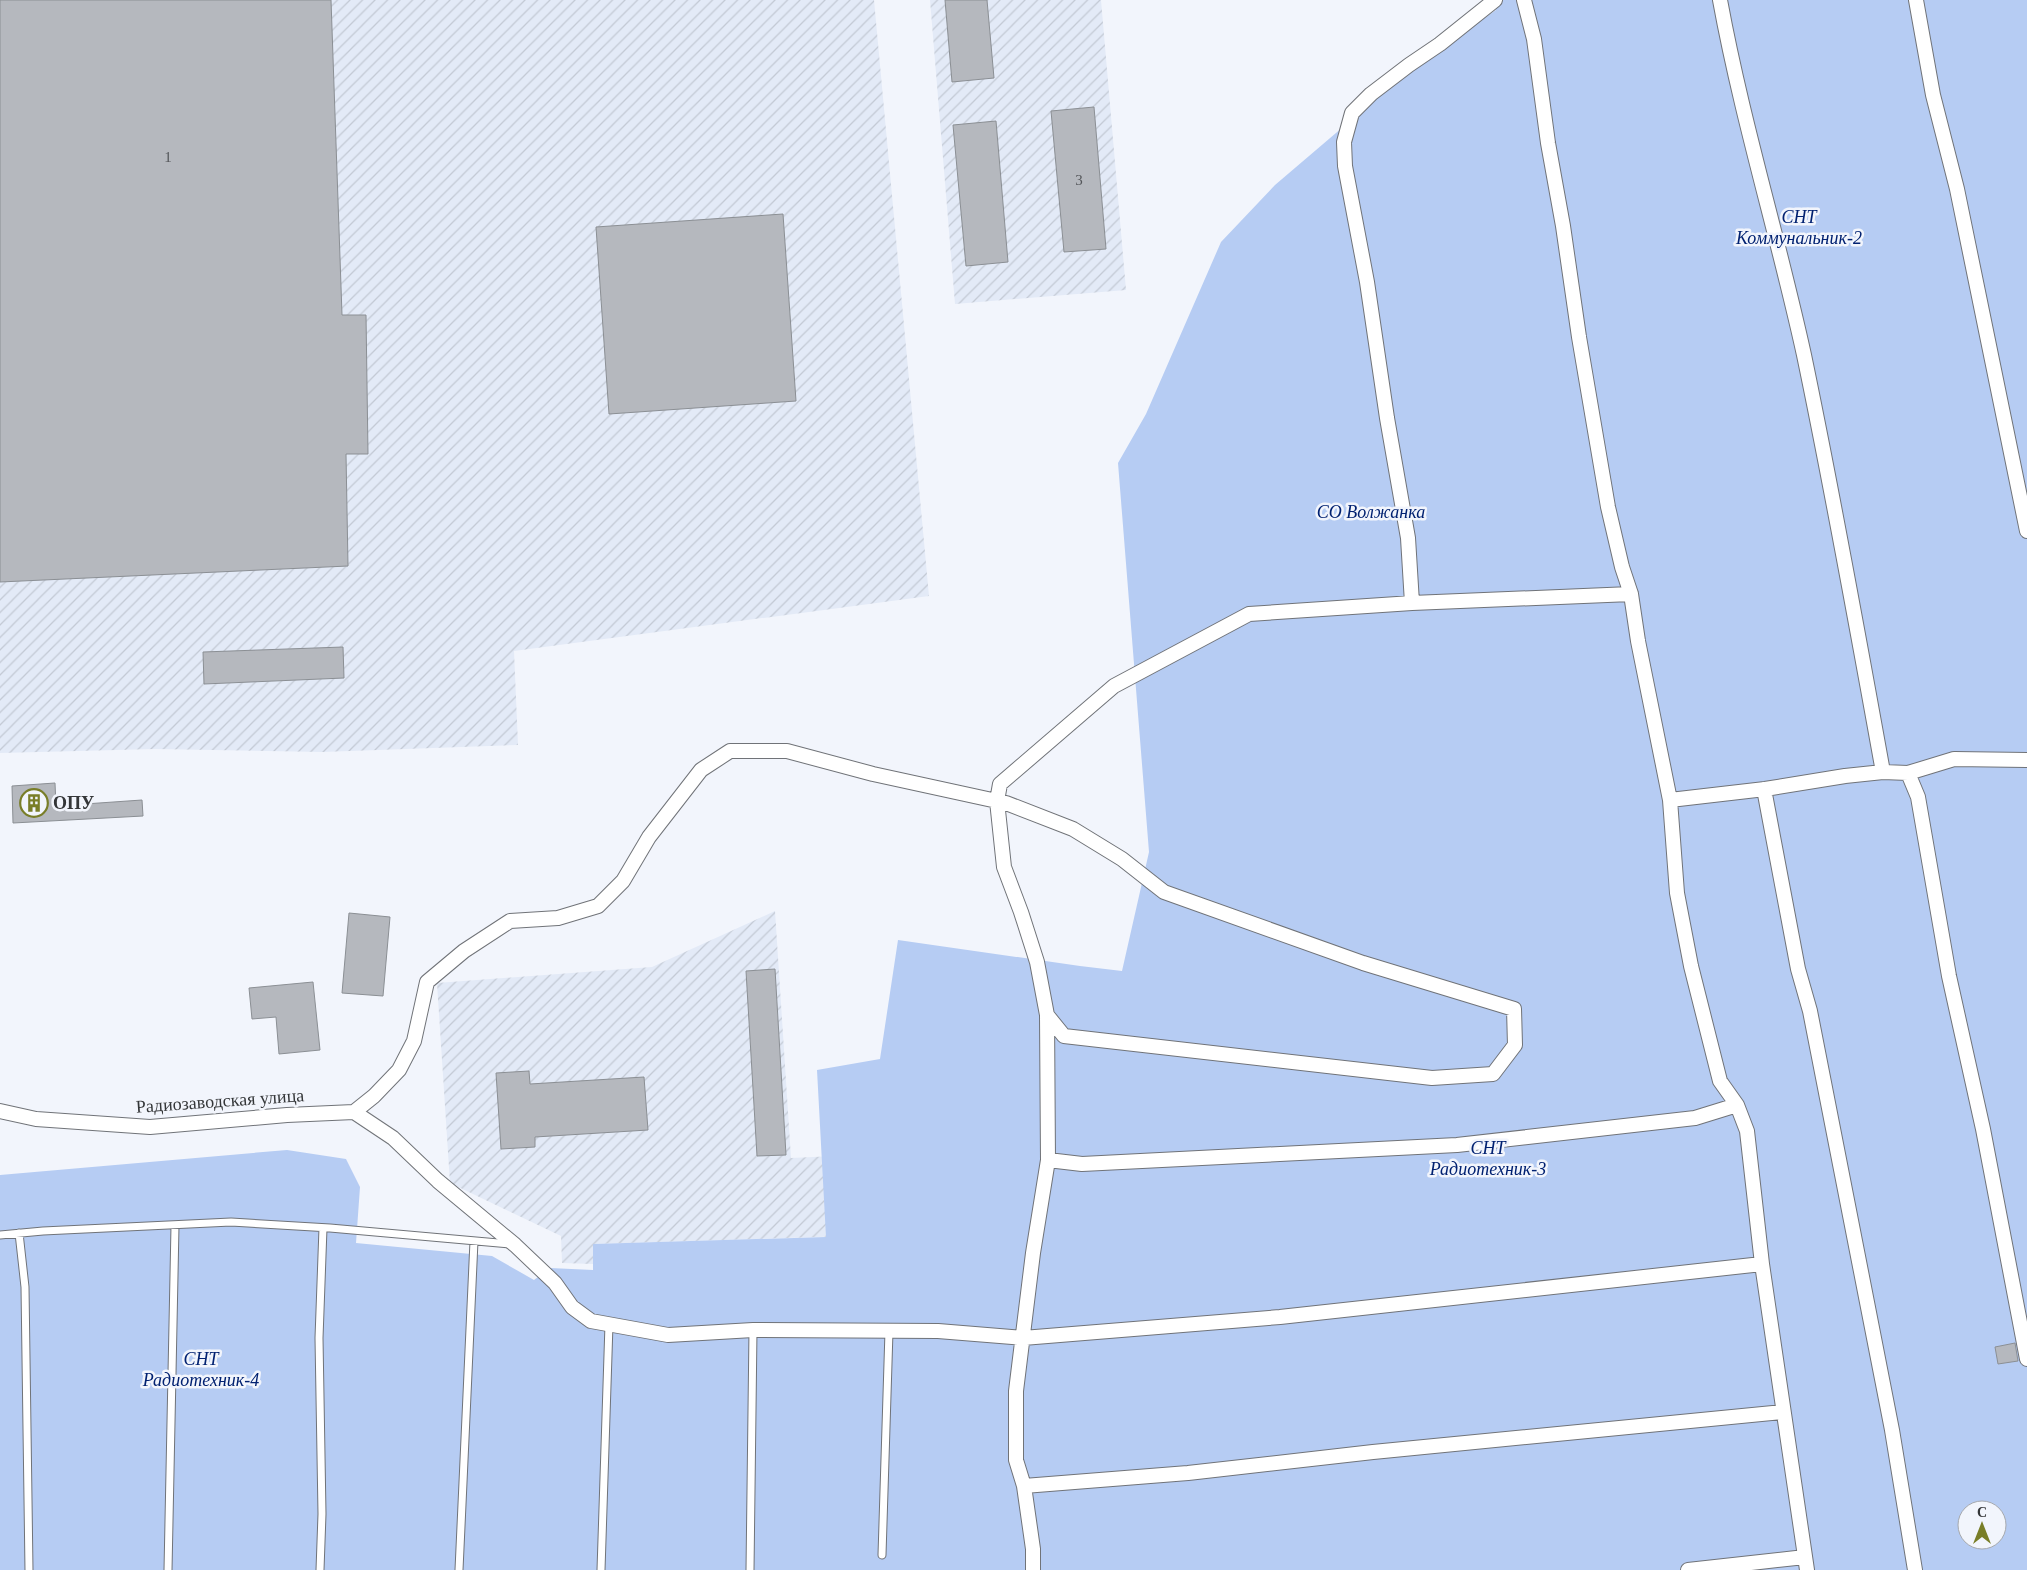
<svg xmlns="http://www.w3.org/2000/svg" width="2027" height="1570" font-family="'Times New Roman',serif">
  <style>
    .industrial { fill: url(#industrial-furrows) }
    .garden { fill: #b6ccf3; fill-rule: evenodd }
    .building { fill: #b5b8be; stroke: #8b8f94 }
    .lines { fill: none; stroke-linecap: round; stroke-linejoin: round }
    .service-casing { stroke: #707378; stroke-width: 9 }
    .minor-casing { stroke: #707378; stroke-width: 16 }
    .service { stroke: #fff; stroke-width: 7 }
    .minor { stroke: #fff; stroke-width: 14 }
    .labels { text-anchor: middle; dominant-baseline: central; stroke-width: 5; stroke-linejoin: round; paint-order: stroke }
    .number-label { font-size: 15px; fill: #54565a }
    .park-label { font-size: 18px; font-style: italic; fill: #012171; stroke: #f2f5fc }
    .poi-label { font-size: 18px; font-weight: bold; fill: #343638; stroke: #f2f5fc; text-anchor: start }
    .street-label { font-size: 18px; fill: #343638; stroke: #f2f5fc }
  </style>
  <defs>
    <pattern id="industrial-furrows" width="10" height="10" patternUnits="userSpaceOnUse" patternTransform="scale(1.25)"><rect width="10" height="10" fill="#e3eaf7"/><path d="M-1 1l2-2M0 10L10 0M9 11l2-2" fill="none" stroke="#c3c9d4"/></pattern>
  </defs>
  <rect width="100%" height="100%" fill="#f2f5fc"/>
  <path class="industrial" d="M0 0H874L929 596 514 651 518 745 322 752 155 749 0 753Z
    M930 0H1101L1126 290 955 304Z
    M775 911 791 1158 879 1154 884 1235 593 1244V1264L562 1263 561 1236 450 1183 437 983 652 967Z"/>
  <path class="garden" d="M1495 0H2027V1570H0V1175L287 1150 346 1159 360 1187 356 1243 492 1256 534 1280 550 1268 593 1270V1244L826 1237 817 1070 880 1059 898 940 1080 966 1122 971 1149 852 1118 463 1146 414 1221 242 1275 185 1411 69 1496 10ZM1967 1510H1997V1540H1967Z"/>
  <path class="building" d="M0 0H331L342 315H366L368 454H346L348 566 0 582Z
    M945 0H987L994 78 952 82Z
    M1094 107 1106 249 1064 252 1051 111Z
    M996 121 1008 262 966 266 953 125Z
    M783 214 796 401 609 414 596 227Z
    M343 647 344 678 204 684 203 652Z
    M55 783 56 806 142 800 143 816 13 823 12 786Z
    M349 913 390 917 383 996 342 993Z
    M775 969 786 1155 757 1156 746 971Z
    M313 982 320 1050 279 1054 276 1017 252 1019 249 988Z
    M529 1071 530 1084 644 1077 648 1130 535 1137V1147L501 1149 496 1073Z
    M2015 1343 2018 1361 1998 1364 1995 1347Z"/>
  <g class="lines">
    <defs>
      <path id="service" d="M19 1233 25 1287 29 1570
        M0 1235 43 1231 231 1222 330 1228 510 1244
        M882 1555 889 1331
        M168 1570 175 1226
        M320 1570 322 1514 319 1338 323 1228
        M459 1570 474 1241
        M601 1570 609 1324
        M750 1570 753 1330"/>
      <path id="minor" d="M1524 0 1534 39 1548 143 1563 226 1579 337 1608 507 1622 567 1631 594 1638 641 1670 800 1677 893 1691 966 1720 1081 1737 1105 1747 1131 1762 1264 1807 1570
        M1720 0C1742 120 1778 236 1804 355 1833 494 1858 633 1883 772
        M1916 0 1933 95 1957 189 2027 531
        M1412 603 1408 538 1387 418 1367 282 1345 166 1344 142 1352 113 1371 94 1409 65 1440 44 1495 0
        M1908 773 1918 797 1949 976 1983 1129 2027 1359
        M1764 789 1798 969 1810 1011 1892 1430 1915 1570
        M1670 800 1765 789 1845 776 1883 772 1908 773 1954 759 2027 760
        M0 1111 36 1119 150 1127 287 1115 354 1112
        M354 1112 374 1096 399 1070 414 1041 427 982 464 951 510 921 558 918 598 906 623 881 649 837 701 770 730 751H787L873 774 1006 803 1073 829 1122 859 1164 892 1363 963 1514 1009 1515 1045 1493 1074 1432 1078 1064 1036 1047 1015
        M354 1112 393 1138 438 1181 515 1245 555 1283 572 1307 591 1321 668 1335 753 1330 938 1331 1023 1338 1280 1317 1762 1264
        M1048 1160 1082 1164 1457 1145 1695 1118 1737 1105
        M1024 1486 1188 1473 1373 1452 1783 1412
        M1033 1570V1549L1024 1486 1016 1460V1391L1033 1253 1048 1160 1047 1015 1037 962 1021 912 1004 867 997 801 1000 784 1114 686 1249 614 1412 603 1631 594
        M1688 1570 1805 1557"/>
    </defs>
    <use href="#service" class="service-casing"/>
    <use href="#minor" class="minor-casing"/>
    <use href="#service" class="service"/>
    <use href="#minor" class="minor"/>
  </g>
  <defs>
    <symbol id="building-ring" viewBox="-11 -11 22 22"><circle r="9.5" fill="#f2f5fc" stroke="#797e28" stroke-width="1.5"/><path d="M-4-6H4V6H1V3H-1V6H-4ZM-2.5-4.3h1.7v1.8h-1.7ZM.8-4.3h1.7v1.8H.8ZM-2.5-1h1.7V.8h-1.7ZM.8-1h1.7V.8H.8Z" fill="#797e28"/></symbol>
  </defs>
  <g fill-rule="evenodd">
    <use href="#building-ring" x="18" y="787" width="32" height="32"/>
  </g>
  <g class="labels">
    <g class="number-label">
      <text x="168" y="157">1</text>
      <text x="1079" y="180">3</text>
    </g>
    <g class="park-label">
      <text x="1799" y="217">СНТ<tspan x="1799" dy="21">Коммунальник-2</tspan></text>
      <text x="1371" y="512">СО Волжанка</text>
      <text x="1488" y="1148">СНТ<tspan x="1488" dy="21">Радиотехник-3</tspan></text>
      <text x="201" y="1359">СНТ<tspan x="201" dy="21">Радиотехник-4</tspan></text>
    </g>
    <g class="poi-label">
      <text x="53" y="803">ОПУ</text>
    </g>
    <g class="street-label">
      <text transform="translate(220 1101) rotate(-4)">Радиозаводская улица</text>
    </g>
  </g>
  <g transform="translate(1982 1525)"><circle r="24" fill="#f2f5fc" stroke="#a6a9ae"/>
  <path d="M0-4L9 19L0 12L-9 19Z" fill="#797e28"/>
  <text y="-8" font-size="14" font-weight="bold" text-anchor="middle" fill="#343638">С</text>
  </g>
</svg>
